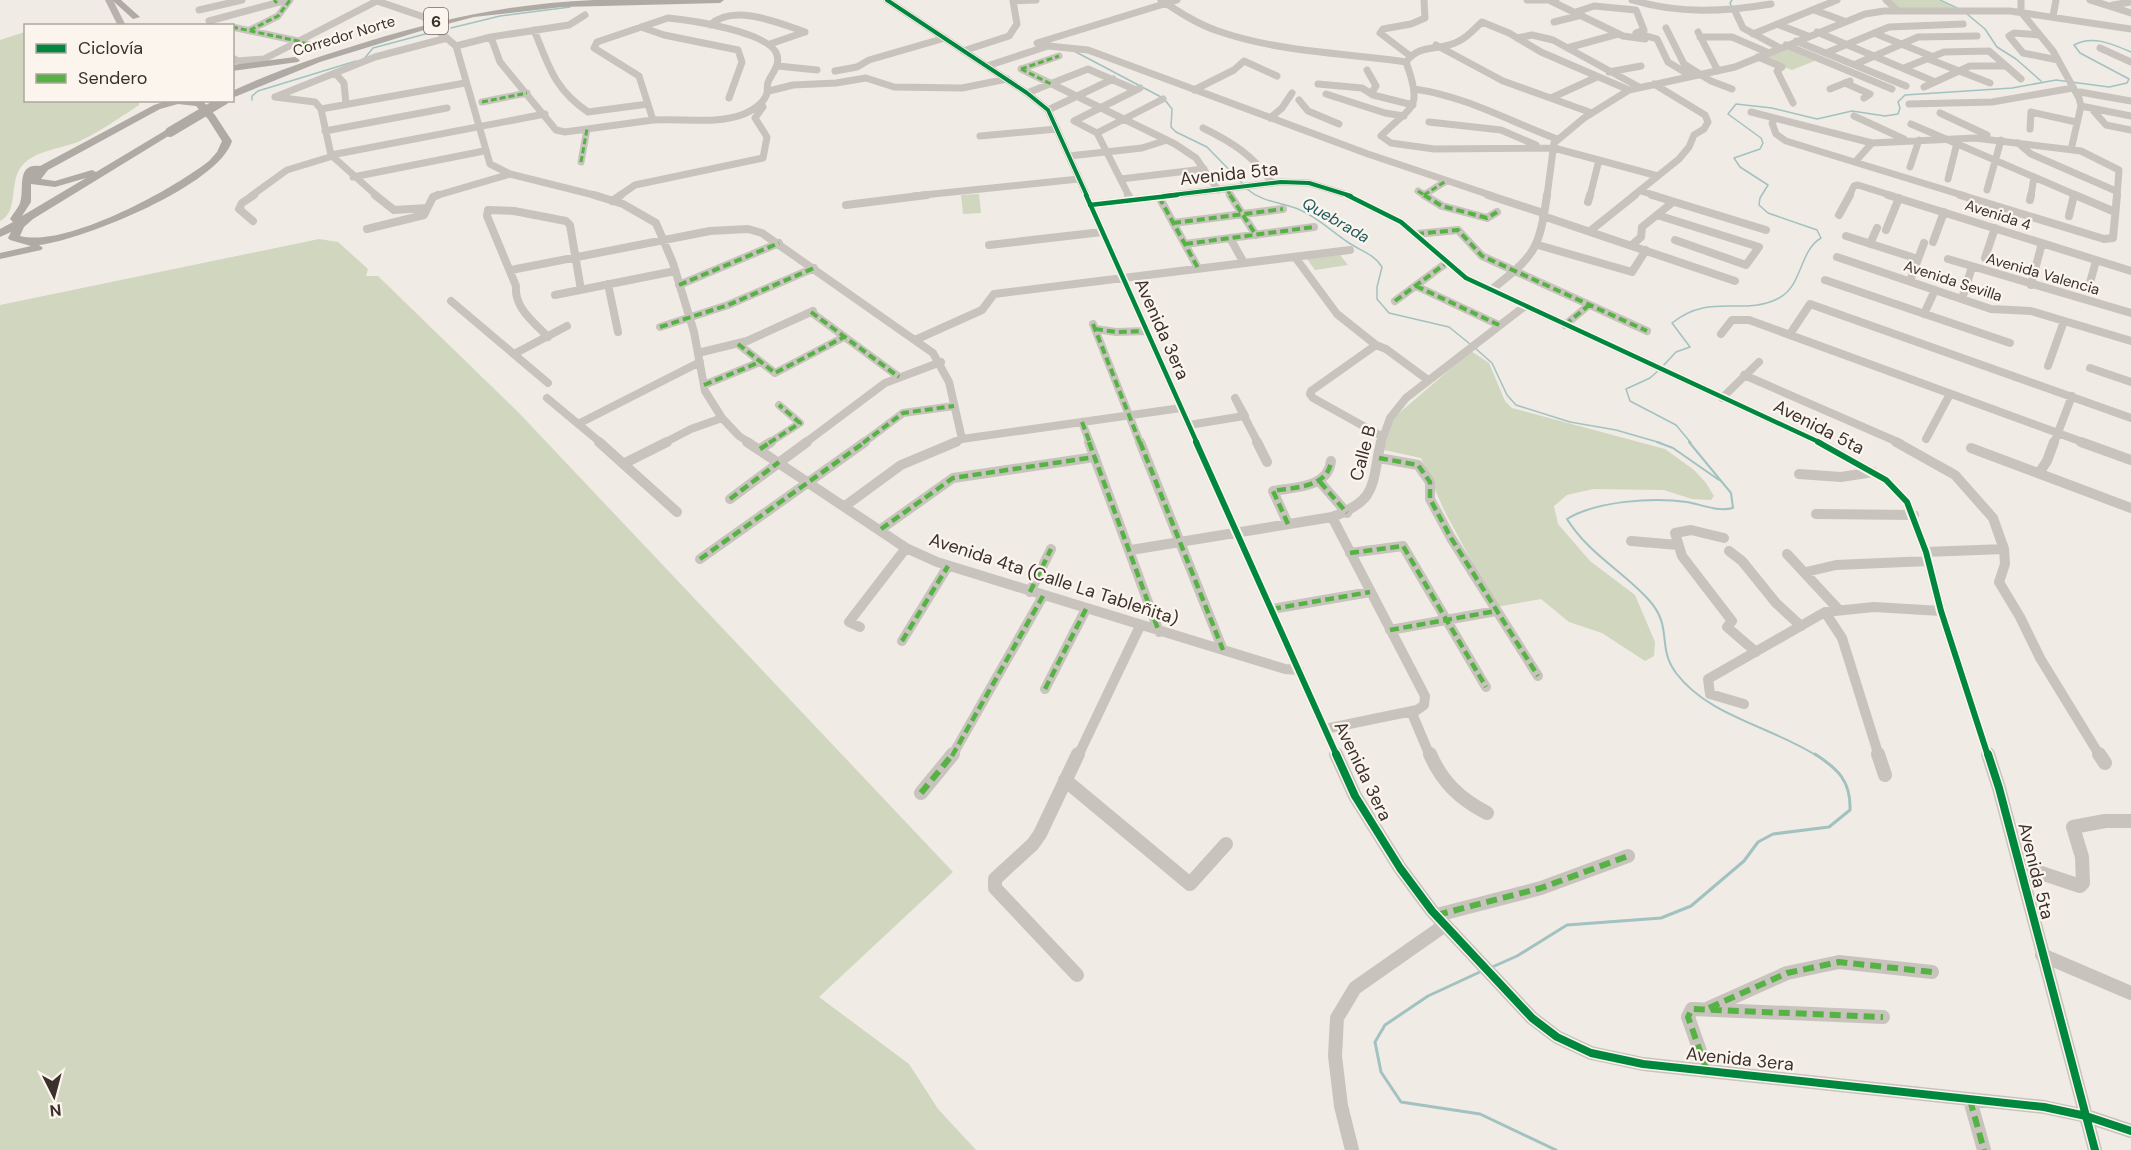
<svg xmlns="http://www.w3.org/2000/svg" width="2131" height="1150" font-family="'DM Sans',sans-serif">
  <style>
    .green { fill: #d1d6bf }
    .lines { fill: none; stroke-linecap: round; stroke-linejoin: round }
    .stream-far2 { stroke: #a1c2c1; stroke-width: 1.5 }
    .stream-far1 { stroke: #a1c2c1; stroke-width: 2 }
    .stream { stroke: #a1c2c1; stroke-width: 3 }
    .minor-far3 { stroke: #c9c3be; stroke-width: 7 }
    .minor-far2 { stroke: #c9c3be; stroke-width: 8 }
    .minor-far1 { stroke: #c9c3be; stroke-width: 10 }
    .minor { stroke: #c9c3be; stroke-width: 14 }
    .major { fill: #b8b1ad; fill-rule: evenodd }
    .highway { fill: #afaaa4; fill-rule: evenodd }
    .minor-bridge { stroke: #c9c3be; stroke-width: 7 }
    .highway-bridge { stroke: #afaaa4; stroke-width: 10 }
    .quiet-far3 { stroke: #57b246; stroke-width: 3; stroke-dasharray: 6 3; stroke-linecap: butt }
    .quiet-far2 { stroke: #57b246; stroke-width: 4; stroke-dasharray: 8 4; stroke-linecap: butt }
    .quiet-far1 { stroke: #57b246; stroke-width: 4.5; stroke-dasharray: 9 4.5; stroke-linecap: butt }
    .quiet { stroke: #57b246; stroke-width: 6; stroke-dasharray: 11 6; stroke-linecap: butt }
    .cycleway-far3-casing { stroke: #fbf5ee; stroke-width: 6 }
    .cycleway-far2-casing { stroke: #fbf5ee; stroke-width: 8 }
    .cycleway-far1-casing { stroke: #fbf5ee; stroke-width: 10 }
    .cycleway-casing { stroke: #fbf5ee; stroke-width: 11 }
    .cycleway-far3 { stroke: #00873e; stroke-width: 4 }
    .cycleway-far2 { stroke: #00873e; stroke-width: 4.5 }
    .cycleway-far1 { stroke: #00873e; stroke-width: 6 }
    .cycleway { stroke: #00873e; stroke-width: 8 }
    .labels { text-anchor: middle; dominant-baseline: central; stroke-width: 4.5; stroke-linejoin: round; paint-order: stroke }
    .far-street-label { font-size: 15px; fill: #3b302b; stroke: #fbf5ee }
    .shield { fill: #fbf5ee; stroke: #756b66; stroke-width: 1.5 }
    .shield-label { font-size: 16px; font-weight: bold; fill: #3b302b }
    .far-water-label { font-size: 16px; font-style: italic; fill: #1f5a5e; stroke: #fbf5ee }
    .street-label { font-size: 18px; fill: #3b302b; stroke: #fbf5ee }
  </style>
  <rect width="100%" height="100%" fill="#f0ebe5"/>
  <path class="green" d="M1889 0H1938L1956 9H1900Z
    M25 32 26 100H139V105C124 115 96 134 80 141 61 149 34 150 21 167 9 182 19 212 0 221V40Z
    M1788 48 1817 60 1792 70 1762 58Z
    M979 194 981 213 963 214 961 195Z
    M319 239 338 242 368 269 366 276H378L519 413 953 872 819 997 909 1064 938 1109 976 1150H0V305Z
    M1340 255 1348 265 1315 270 1307 259Z
    M1471 351 1489 363 1505 401 1512 408 1665 449 1694 470 1706 483 1714 496 1711 500 1692 499 1664 490 1593 489 1567 495 1554 506 1558 524 1590 561 1635 595 1655 642 1654 656 1645 661 1602 633 1569 622 1541 599 1496 607 1444 510 1421 458 1384 450 1390 421Z"/>
  <g class="lines">
    <path class="stream-far2" d="M1732 0 1730 3 1732 8
      M1940 0 1957 8
      M1967 14 1985 29 1997 47 2016 59 2041 81
      M451 28 500 16 570 7
      M1074 51 1161 97
      M364 59 373 48 429 33
      M252 100V96L258 91 356 61
      M1165 100 1172 109 1171 127 1176 132 1207 147 1244 185
      M1247 189C1262 202 1280 202 1298 209 1318 217 1332 232 1349 243 1361 251 1374 254 1382 267L1377 287V299L1389 313 1449 327 1470 344
      M1475 348 1492 363 1507 395 1516 405 1570 422 1616 430 1661 443
      M1662 367 1676 352 1690 347 1672 323C1710 292 1744 317 1779 298 1803 285 1799 251 1821 238L1817 230 1768 213 1759 205 1760 198 1768 185 1740 167 1734 158 1760 149 1763 143 1761 138 1728 114 1736 104 1772 108 1817 119 1852 111 1885 116 1898 114 1900 108 1898 102 1905 95 2012 88 2056 80 2109 87 2127 83 2129 79 2080 53 2074 45C2094 35 2112 44 2131 52
      M1658 371 1650 378 1626 389 1630 401 1676 425 1691 443"/>
    <path class="stream-far1" d="M1657 442 1673 448 1719 480
      M1689 442 1731 493 1733 508C1717 512 1703 505 1687 502 1653 497 1596 501 1567 519 1588 553 1621 570 1648 599 1674 627 1656 646 1676 673 1709 717 1773 727 1817 756"/>
    <path class="stream" d="M1490 968 1517 956 1567 925 1661 918 1691 906 1744 861 1758 842 1773 834 1829 827 1850 810C1851 781 1838 769 1815 754
      M1482 971 1428 996 1385 1025 1375 1042 1381 1072 1401 1102 1480 1114 1556 1150"/>
    <path class="minor-far3" d="M374 0 424 17
      M887 0 1027 93 1048 110 1087 196
      M1161 0C1179 12 1197 24 1218 31 1278 52 1344 53 1406 62
      M1527 0H1556
      M1632 0C1679 14 1723 12 1771 4
      M1886 0 1898 11
      M2021 0V12L2053 51 2079 98 2081 106 2071 150
      M2090 0 2131 13
      M1551 1 1623 36 1645 39
      M2113 5 2131 2
      M199 10 242 0
      M1814 10 1844 21
      M1735 11 1743 28 1780 48
      M1576 12 1594 6 1636 10 1644 30 1636 33 1657 39 1668 62 1691 76
      M2053 16 2056 0
      M668 18C690 20 771 32 777 55 780 65 773 72 769 80 766 85 768 88 767 93 764 104 753 110 744 114 716 125 683 118 653 120L639 76 594 48 597 42Z
      M209 21 287 0
      M1554 22 1582 15
      M1777 24 1808 36
      M710 25C734 3 779 23 805 32
      M232 27 298 41 315 47
      M641 27 664 35 738 50 742 62 729 98
      M1666 28 1684 64 1711 81 1732 89
      M250 30 278 16 290 0
      M437 30 456 46 490 164 510 174 598 196
      M534 30C549 66 554 89 588 112L648 104
      M1698 32 1718 71
      M1817 32 1933 81
      M1874 33 1931 56
      M1753 34 1837 0
      M2039 35 2014 33 2009 36 2023 53 2058 60
      M1700 37H1732L1769 53
      M487 38 492 40 500 62 556 130 565 132 653 120
      M1517 38 1532 35 1553 40 1639 87
      M1796 41 1906 86
      M1037 43 1177 0
      M770 44 805 32
      M1436 45 1503 81 1592 113
      M1786 45 1892 89
      M456 46 491 37 569 25 585 15
      M1567 48 1618 34
      M2100 48 2131 62
      M963 51 1009 36 1017 24 1013 1 1036 0
      M1826 53 1889 27 1963 24
      M1409 55 1380 33 1383 29 1411 24 1425 18 1424 0
      M1758 57 1782 67 1777 71 1793 103
      M232 58 238 61 264 59 377 1
      M1926 58 1990 83
      M1856 64 1918 37 1977 36
      M778 66 817 70
      M987 66 1048 46 1088 50 1368 154 1493 196
      M1904 68 1944 52 1989 51 2021 79
      M1021 69 1175 144 1196 158 1218 190
      M1021 69 1059 56
      M1367 70 1376 86 1372 92
      M835 71 857 67 869 60 945 38
      M1609 72 1641 66
      M335 73 344 83 346 104
      M1845 83 1870 94 1864 98
      M1318 84 1362 88 1373 95 1413 105
      M1924 87 1970 66H2006
      M1414 89C1465 96 1509 121 1557 139
      M1830 89 1850 81
      M1194 90 1234 70 1244 61 1277 76
      M1629 90 1541 52 1509 33 1482 22C1475 28 1468 37 1459 41 1440 52 1421 42 1406 62 1424 111 1411 105 1381 136L1391 143 1434 149 1554 148 1658 176
      M769 91 793 85 836 83 866 78 894 87 962 88 1007 79
      M2080 92 2131 101
      M1027 93 1088 69 1136 90
      M1326 94 1385 113 1404 116
      M275 97 315 102 321 109 331 155 377 196
      M275 97 375 57 447 38
      M1551 98 1597 77
      M1299 100 1308 111 1339 124
      M482 102 527 93
      M1909 104 1992 102 2073 88
      M2081 106 2131 116
      M2091 108 2106 125 2131 130
      M321 109 465 83
      M1048 110 1113 79
      M1751 112 1872 143 1975 138 2081 151 2119 170 2117 196
      M1940 113 1987 135
      M1854 116 1904 139
      M1270 118 1282 108 1292 93
      M1775 119 1772 123 1776 134 1786 141 1965 196
      M1074 121 1097 133 1129 196
      M1074 121 1140 88
      M1429 122 1501 130 1536 145
      M1911 124 2078 196
      M1203 128C1232 142 1254 156 1272 183
      M2030 129 2031 112 2076 122
      M325 131 447 108
      M1097 133 1163 99
      M980 136 1057 129
      M2018 143 2031 154 2116 191
      M331 155 545 114
      M1069 156 1142 148 1167 140
      M581 162 587 129
      M1855 162 1872 143
      M1910 167 1919 140
      M353 177 484 151
      M1121 179 1204 169
      M1948 179 1957 143
      M1227 189 1231 196
      M1987 190 2001 140
      M1418 191 1426 196
      M1641 191 1657 196
      M1424 195 1446 181
      M251 196 287 170 333 156
      M435 196 510 174
      M619 196 635 185 763 158 767 137 755 118 763 107 762 105
      M914 196 1079 179
      M1164 196 1281 182 1309 183 1351 196
      M1547 196 1554 143 1584 118 1629 90 1735 67 1865 14 1884 11H2010L2131 29
      M1590 196 1599 160
      M1633 196 1679 159 1689 147 1694 135 1704 129 1708 122 1705 115 1654 84
      M1849 196 1854 186 1858 185 1893 196
      M2031 196 2034 177"/>
    <path class="minor-far2" d="M375 195 394 210 427 208
      M594 195 623 204 656 223 673 263 694 332 705 391 722 418 739 436 750 443
      M1086 195 1197 443
      M1128 195 1131 200
      M1230 195 1256 235
      M1347 195 1401 222 1466 278 1821 443
      M1424 195 1442 206 1487 218 1497 212
      M1488 195 1543 213
      M1652 195 1766 230
      M1888 195 2131 271
      M1960 195 2104 239 2113 238 2117 195
      M2075 195 2115 212
      M1159 197 1198 268
      M2030 200 2031 195
      M612 201 621 195
      M1588 202 1590 195
      M846 205 927 195
      M1090 205 1177 195
      M1657 215 1759 247 1746 265 1675 240
      M1839 215 1850 195
      M1543 216 1735 281
      M2069 216 2074 195
      M253 221 239 209 242 203 254 195
      M1173 223 1283 209
      M367 229 424 215 433 197 438 195
      M1886 230 1899 198
      M1590 231 1635 195
      M1416 234 1458 230 1482 256 1647 331
      M1846 236 1918 259
      M1230 238 1244 263
      M1933 242 1944 212
      M1185 244 1314 227
      M1870 244 1877 228
      M989 245 1102 232
      M1538 245 1632 272 1646 250
      M1632 245 1641 237 1642 227 1673 202
      M1295 257 1337 314 1376 345 1386 349 1428 380
      M1837 257 1991 309 2031 311 2131 341
      M1985 258 1995 228
      M1948 259 2131 313
      M511 270 710 231 748 229 762 233 933 353 949 382 962 439
      M1825 280 2010 343
      M1910 281 1924 243
      M608 284 618 332
      M679 285 779 243
      M2031 285 2042 243
      M1416 286 1499 325
      M2089 286 2096 261
      M1491 290C1535 255 1539 251 1547 195
      M555 295 675 271
      M1962 299 1972 267
      M451 301 548 383
      M1395 301 1445 264
      M811 312 899 377
      M1924 314 1935 290
      M1093 324 1140 443
      M1565 325 1589 305
      M660 327 728 305 814 268
      M1095 329 1116 332 1147 331
      M1721 334 1732 320H1749L2085 443
      M1790 334 1810 304 2131 418
      M548 337C534 322 514 308 516 286L487 216 488 210 514 211 566 221 570 225 581 290
      M915 340 982 310 994 294 1350 250
      M738 344 775 373 844 337
      M1376 345 1311 391 1310 394 1313 398 1383 437
      M698 353 747 341 813 311
      M514 354 567 326
      M2048 366 2064 321
      M2090 368 2131 382
      M1744 375 1900 443
      M704 385 760 362
      M547 398 601 443
      M1235 398 1245 416H1244Z
      M1722 398 1759 362
      M1244 416 1258 443
      M1082 422 1090 443
      M578 424 700 362
      M1189 425 1244 416
      M1926 439 1950 394
      M664 443 691 429 722 418
      M769 443 800 423 779 405
      M805 443 885 383 941 362
      M863 443 903 413 954 406
      M952 443 962 439 1181 408
      M1381 443 1390 418 1406 398 1525 306
      M2054 443 2072 396"/>
    <path class="minor-far1" d="M599 442 677 512
      M747 442 906 548 937 562 1285 669 1299 670
      M1089 442 1159 632
      M1140 442 1223 650
      M1196 442 1337 756
      M1257 442 1267 462
      M1818 442 1886 480 1907 502 1926 552 1941 611 1988 756
      M1896 442 1955 475 1993 518 2004 549 2005 564 1999 582 2020 617 2040 658 2100 756
      M2081 442 2131 460
      M1971 448 2131 508
      M760 449 771 442
      M1379 458 1418 465 1430 482V499L1451 538 1538 676
      M625 463 667 442
      M2039 473 2047 461 2054 442
      M1799 474 1841 477 1873 472
      M1320 482 1347 513
      M730 499 807 442
      M845 506 901 465 956 442
      M1816 514 1914 515
      M1288 524 1273 491C1295 487 1328 488 1331 461
      M881 529 953 478 1095 457
      M1724 538 1691 530 1675 533 1682 556 1732 621 1727 627 1756 652
      M1631 541 1678 545
      M1131 550 1332 517C1379 500 1371 484 1381 442
      M1729 551 1742 561 1776 603 1801 626
      M1926 552 2004 549
      M1350 553 1403 546 1486 687
      M1787 554 1839 610
      M700 559 865 442
      M1806 572 1836 565 1928 561
      M1030 592 1051 549
      M1272 609 1370 592
      M1825 612 1842 638 1879 756
      M860 627 849 622 906 548
      M1390 630 1496 611
      M902 641 948 566
      M1045 689 1086 609
      M1744 704 1710 694 1708 679 1825 612 1874 607 1941 611
      M1411 711 1430 756
      M1325 729 1417 710 1424 705 1425 696 1332 517
      M952 756 1043 596
      M1078 756 1140 626"/>
    <path class="minor" d="M1336 754 1355 796 1400 868 1432 911 1532 1018 1557 1037 1591 1053 1643 1064 2044 1107 2086 1116 2131 1131
      M1430 754C1442 782 1460 799 1487 813
      M1878 754 1885 775
      M1988 754 1999 788 2095 1150
      M2099 754 2105 763
      M1065 780 1190 884 1226 844
      M921 793 953 754
      M2020 866 2080 886 2083 883 2082 857 2073 827 2105 821H2131
      M1437 915 1541 888 1628 856
      M2042 955 2131 993
      M1077 975 995 888V879L1033 844 1040 834 1078 754
      M1709 1008 1787 973 1839 962 1932 972
      M1707 1071 1688 1017 1692 1009 1883 1017
      M1970 1100 1984 1150
      M1352 1150 1341 1106 1335 1056 1337 1018 1355 988 1445 925"/>
    <path class="major" d="M105 0H113L126 26H118Z"/>
    <path class="highway" d="M112 0H121L140 17 133 19Z
      M594 0H724L720 3 562 7 474 17 424 30 320 62 232 98V91C275 71 320 56 366 42 441 19 515 3 594 0Z
      M295 57 300 60 298 62 232 71V65Z
      M169 100H202L215 115 232 141C219 185 83 240 39 245L43 248 41 250 0 259V253L31 246 10 240 8 238 11 232 0 237V229L13 222 10 219C13 214 18 208 20 203 25 190 15 163 40 166L154 105ZM178 104 196 106 208 119 222 141 217 152 209 161C172 190 66 248 20 236L24 227 33 219 175 132 166 130 96 172 92 170 55 181 41 179 48 170 160 109ZM86 178 22 216 31 202V184L55 187Z"/>
    <path class="minor-bridge" d="M424 17 437 30"/>
    <path class="highway-bridge" d="M170 132 224 100"/>
    <path class="quiet-far3" d="M274 0 277 3
      M218 26H224
      M232 27 298 41 315 47
      M250 30 278 16 290 0
      M1021 69 1059 56
      M1021 69 1051 84
      M482 102 527 93
      M581 162 587 129
      M1227 189 1231 196
      M1418 191 1426 196
      M1424 195 1446 181"/>
    <path class="quiet-far2" d="M1230 195 1256 235
      M1424 195 1442 206 1487 218 1497 212
      M1159 197 1198 268
      M1173 223 1283 209
      M1416 234 1458 230 1482 256 1647 331
      M1185 244 1314 227
      M679 285 779 243
      M1416 286 1499 325
      M1395 301 1445 264
      M811 312 899 377
      M1093 324 1140 443
      M1565 325 1589 305
      M660 327 728 305 814 268
      M1095 329 1116 332 1147 331
      M738 344 775 373 844 337
      M704 385 760 362
      M1082 422 1090 443
      M769 443 800 423 779 405
      M863 443 903 413 954 406"/>
    <path class="quiet-far1" d="M1089 442 1159 632
      M1140 442 1223 650
      M760 449 771 442
      M1379 458 1418 465 1430 482V499L1451 538 1538 676
      M1320 482 1347 513
      M730 499 779 462
      M1288 524 1273 491C1295 487 1328 488 1331 461
      M881 529 953 478 1095 457
      M1350 553 1403 546 1486 687
      M700 559 865 442
      M1030 592 1051 549
      M1272 609 1370 592
      M1390 630 1496 611
      M902 641 948 566
      M1045 689 1086 609
      M952 756 1043 596"/>
    <path class="quiet" d="M921 793 953 754
      M1437 915 1541 888 1628 856
      M1709 1008 1787 973 1839 962 1932 972
      M1707 1071 1688 1017 1692 1009 1883 1017
      M1970 1100 1984 1150"/>
    <defs>
      <path id="cycleway-far3" d="M887 0 1027 93 1048 110 1087 196
        M1164 196 1281 182 1309 183 1351 196"/>
      <path id="cycleway-far2" d="M1086 195 1197 443
        M1347 195 1401 222 1466 278 1821 443
        M1090 205 1177 195"/>
      <path id="cycleway-far1" d="M1196 442 1337 756
        M1818 442 1886 480 1907 502 1926 552 1941 611 1988 756"/>
      <path id="cycleway" d="M1336 754 1355 796 1400 868 1432 911 1532 1018 1557 1037 1591 1053 1643 1064 2044 1107 2086 1116 2131 1131
        M1988 754 1999 788 2095 1150"/>
    </defs>
    <use href="#cycleway-far3" class="cycleway-far3-casing"/>
    <use href="#cycleway-far2" class="cycleway-far2-casing"/>
    <use href="#cycleway-far1" class="cycleway-far1-casing"/>
    <use href="#cycleway" class="cycleway-casing"/>
    <use href="#cycleway-far3" class="cycleway-far3"/>
    <use href="#cycleway-far2" class="cycleway-far2"/>
    <use href="#cycleway-far1" class="cycleway-far1"/>
    <use href="#cycleway" class="cycleway"/>
  </g>
  <g class="labels">
    <g class="far-street-label">
      <text transform="translate(344 36) rotate(-17)">Corredor Norte</text>
      <text transform="translate(1998 215) rotate(18)">Avenida 4</text>
      <text transform="translate(2043 274) rotate(16)">Avenida Valencia</text>
      <text transform="translate(1953 281) rotate(18)">Avenida Sevilla</text>
    </g>
    <rect class="shield" x="424" y="8" width="24" height="26" rx="4.5"/>
    <g class="shield-label">
      <text x="436" y="21">6</text>
    </g>
    <g class="far-water-label">
      <text transform="translate(1336 220) rotate(30)">Quebrada</text>
    </g>
    <g class="street-label">
      <text transform="translate(1229 174) rotate(-6)">Avenida 5ta</text>
      <text transform="translate(1162 329) rotate(66)">Avenida 3era</text>
      <text transform="translate(1819 427) rotate(27)">Avenida 5ta</text>
      <text transform="translate(1363 453) rotate(-75)">Calle B</text>
      <text transform="translate(1054 579) rotate(18)">Avenida 4ta (Calle La Tableñita)</text>
      <text transform="translate(1363 771) rotate(64)">Avenida 3era</text>
      <text transform="translate(2036 871) rotate(76)">Avenida 5ta</text>
      <text transform="translate(1740 1059) rotate(6)">Avenida 3era</text>
    </g>
  </g>
  <rect x="24" y="24" width="210" height="78" fill="#fbf5ee" stroke="#aea6a0" stroke-width="1.5"/>
  <rect x="36" y="44" width="30" height="9" fill="#00873e" stroke="#aea6a0" stroke-width="1.5"/>
  <text x="78" y="54" font-size="18" fill="#3b302b">Ciclovía</text>
  <rect x="36" y="74" width="30" height="9" fill="#57b246" stroke="#aea6a0" stroke-width="1.5"/>
  <text x="78" y="84" font-size="18" fill="#3b302b">Sendero</text>
  <g transform="translate(54 1096) rotate(174)" stroke="#fbf5ee" stroke-width="4.5" paint-order="stroke">
  <path d="M0-4.5L10 22L0 15L-10 22Z" fill="#3b302b"/>
  <text y="-9" font-size="16" font-weight="bold" text-anchor="middle" fill="#3b302b">N</text>
  </g>
</svg>
